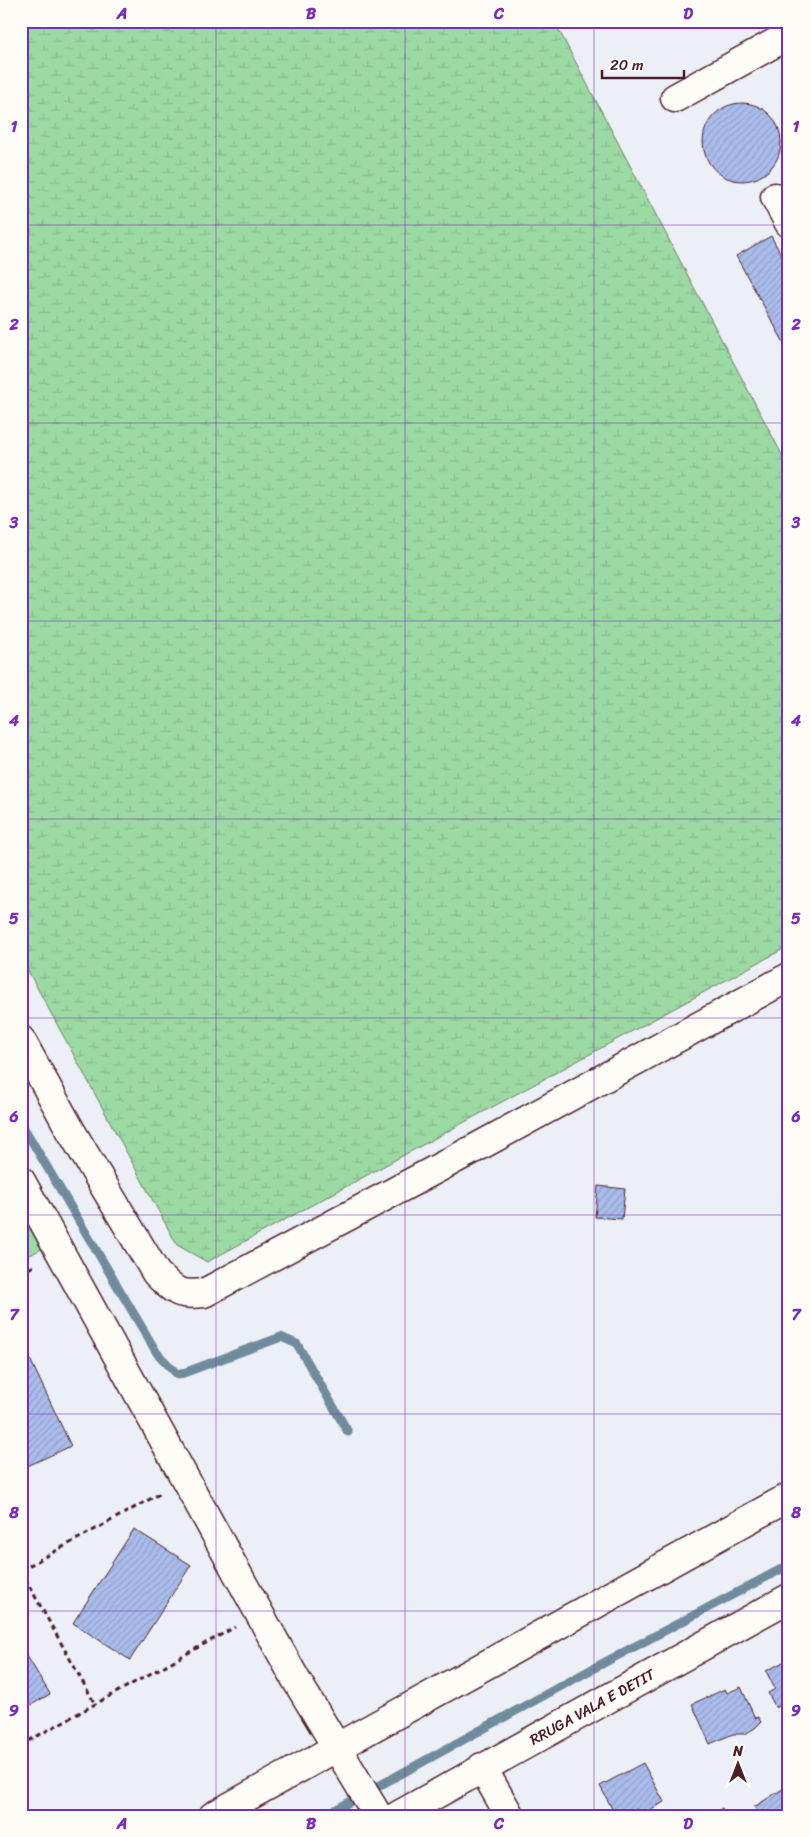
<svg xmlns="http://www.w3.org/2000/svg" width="810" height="1837" font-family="Sriracha,sans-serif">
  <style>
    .grass { fill: url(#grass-tufts); stroke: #727c67 }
    .wetland { fill: url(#wetland-marsh); stroke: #727c67 }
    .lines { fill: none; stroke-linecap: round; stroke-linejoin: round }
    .stream { stroke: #6f8c9c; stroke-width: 9 }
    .building { fill: url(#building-hatch); stroke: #4a1f2b }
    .minor-casing { stroke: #4a1f2b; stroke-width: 31 }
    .path { stroke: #4a1f2b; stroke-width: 3; stroke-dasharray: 5 4; stroke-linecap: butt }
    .minor { stroke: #fdfcf7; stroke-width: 28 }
    .grid { fill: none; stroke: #7b2cbf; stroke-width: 1; stroke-opacity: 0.55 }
    .labels { text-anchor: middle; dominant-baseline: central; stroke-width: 5; stroke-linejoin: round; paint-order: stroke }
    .street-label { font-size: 15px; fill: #4a1f2b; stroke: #fdfcf7 }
    .neatline { fill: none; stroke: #7b2cbf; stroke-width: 2 }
    .grid-label { font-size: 16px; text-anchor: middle; font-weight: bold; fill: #7b2cbf }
  </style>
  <defs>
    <pattern id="grass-tufts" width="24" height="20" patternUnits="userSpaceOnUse" patternTransform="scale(1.25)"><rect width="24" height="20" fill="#9bdaa3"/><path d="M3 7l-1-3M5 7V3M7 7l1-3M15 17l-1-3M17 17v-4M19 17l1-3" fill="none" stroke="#87bb8c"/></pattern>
    <pattern id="wetland-marsh" width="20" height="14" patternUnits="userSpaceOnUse" patternTransform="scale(1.25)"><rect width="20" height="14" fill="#9bdaa3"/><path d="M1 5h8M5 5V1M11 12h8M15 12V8" fill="none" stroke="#87bb8c"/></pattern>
    <pattern id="building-hatch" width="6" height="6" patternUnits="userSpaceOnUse" patternTransform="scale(1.25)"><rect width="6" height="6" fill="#a9bceb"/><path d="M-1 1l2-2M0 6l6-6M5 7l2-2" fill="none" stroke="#93a1ca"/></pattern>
  </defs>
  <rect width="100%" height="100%" fill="#eceff5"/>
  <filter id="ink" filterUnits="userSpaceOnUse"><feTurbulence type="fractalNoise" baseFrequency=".02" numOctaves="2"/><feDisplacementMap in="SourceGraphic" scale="10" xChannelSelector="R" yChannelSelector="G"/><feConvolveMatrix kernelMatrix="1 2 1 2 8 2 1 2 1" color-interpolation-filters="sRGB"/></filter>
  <g filter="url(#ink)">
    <path class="grass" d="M21 1210 43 1248 21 1260Z"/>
    <path class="wetland" d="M21 21H554L789 468V946L207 1262 177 1245 21 958Z"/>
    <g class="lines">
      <path class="stream" d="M21 1123 157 1353 178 1375 281 1337 297 1344 348 1432
        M324 1816 594 1668 789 1565"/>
    </g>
    <path class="building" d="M703 142a39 39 0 1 1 78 0a39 39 0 1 1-78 0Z
      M771 236 789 269V352L736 256Z
      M598 1186 625 1189 622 1219 595 1217Z
      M21 1340 71 1446 21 1469Z
      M134 1529 191 1565 130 1660 73 1623Z
      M21 1646 50 1694 21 1711Z
      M789 1659V1711L785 1713 781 1705 776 1708 768 1693 775 1689 766 1671Z
      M741 1687 755 1718 758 1717 761 1722 755 1728 745 1734H733L710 1744 692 1704 725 1689 727 1693Z
      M643 1763 664 1802 640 1815 636 1809 623 1816H616L600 1786Z
      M789 1785V1816H760L754 1807Z
      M722 1808 727 1816H710Z"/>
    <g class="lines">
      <defs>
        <path id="minor" d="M675 98 789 35
          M775 197 789 223
          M21 1040 71 1131 156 1273C174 1291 178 1296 204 1293L472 1150 789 977
          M21 1181 295 1678 378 1816
          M482 1767 510 1816
          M213 1816 789 1497
          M397 1816 789 1598"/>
      </defs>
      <use href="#minor" class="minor-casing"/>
      <path class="path" d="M21 1273 36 1265
        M21 1570 163 1492
        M21 1571 95 1704
        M21 1745 235 1627"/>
      <use href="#minor" class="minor"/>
    </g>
  </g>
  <path class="grid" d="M216 21V1816M405 21V1816M594 21V1816M21 225H789M21 423H789M21 621H789M21 819H789M21 1018H789M21 1215H789M21 1414H789M21 1611H789"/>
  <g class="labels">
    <g class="street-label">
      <text transform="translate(592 1707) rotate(-29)">RRUGA VALA E DETIT</text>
    </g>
  </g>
  <rect width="810" height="1837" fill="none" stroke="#fdfcf7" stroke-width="55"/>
  <g transform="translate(738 1764)" stroke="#fdfcf7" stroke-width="4" paint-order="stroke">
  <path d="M0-4L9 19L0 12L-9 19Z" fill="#4a1f2b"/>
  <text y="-8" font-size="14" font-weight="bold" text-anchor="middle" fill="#4a1f2b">N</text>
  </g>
  <path d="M602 70v8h82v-8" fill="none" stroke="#4a1f2b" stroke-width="2.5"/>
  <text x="610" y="70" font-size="15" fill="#4a1f2b" stroke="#fdfcf7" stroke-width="4" paint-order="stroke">20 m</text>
  <rect x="28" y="28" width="754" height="1782" class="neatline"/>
  <g class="grid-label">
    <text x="122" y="19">A</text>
    <text x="311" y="19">B</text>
    <text x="499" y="19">C</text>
    <text x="688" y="19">D</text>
    <text x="14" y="132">1</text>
    <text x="796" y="132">1</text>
    <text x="14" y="330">2</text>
    <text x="796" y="330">2</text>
    <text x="14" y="528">3</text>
    <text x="796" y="528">3</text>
    <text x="14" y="726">4</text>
    <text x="796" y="726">4</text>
    <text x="14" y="924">5</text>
    <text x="796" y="924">5</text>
    <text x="14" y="1122">6</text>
    <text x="796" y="1122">6</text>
    <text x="14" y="1320">7</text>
    <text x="796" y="1320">7</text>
    <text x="14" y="1518">8</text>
    <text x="796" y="1518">8</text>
    <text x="14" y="1716">9</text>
    <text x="796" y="1716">9</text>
    <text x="122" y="1829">A</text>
    <text x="311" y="1829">B</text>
    <text x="499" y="1829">C</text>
    <text x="688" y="1829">D</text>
  </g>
</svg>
